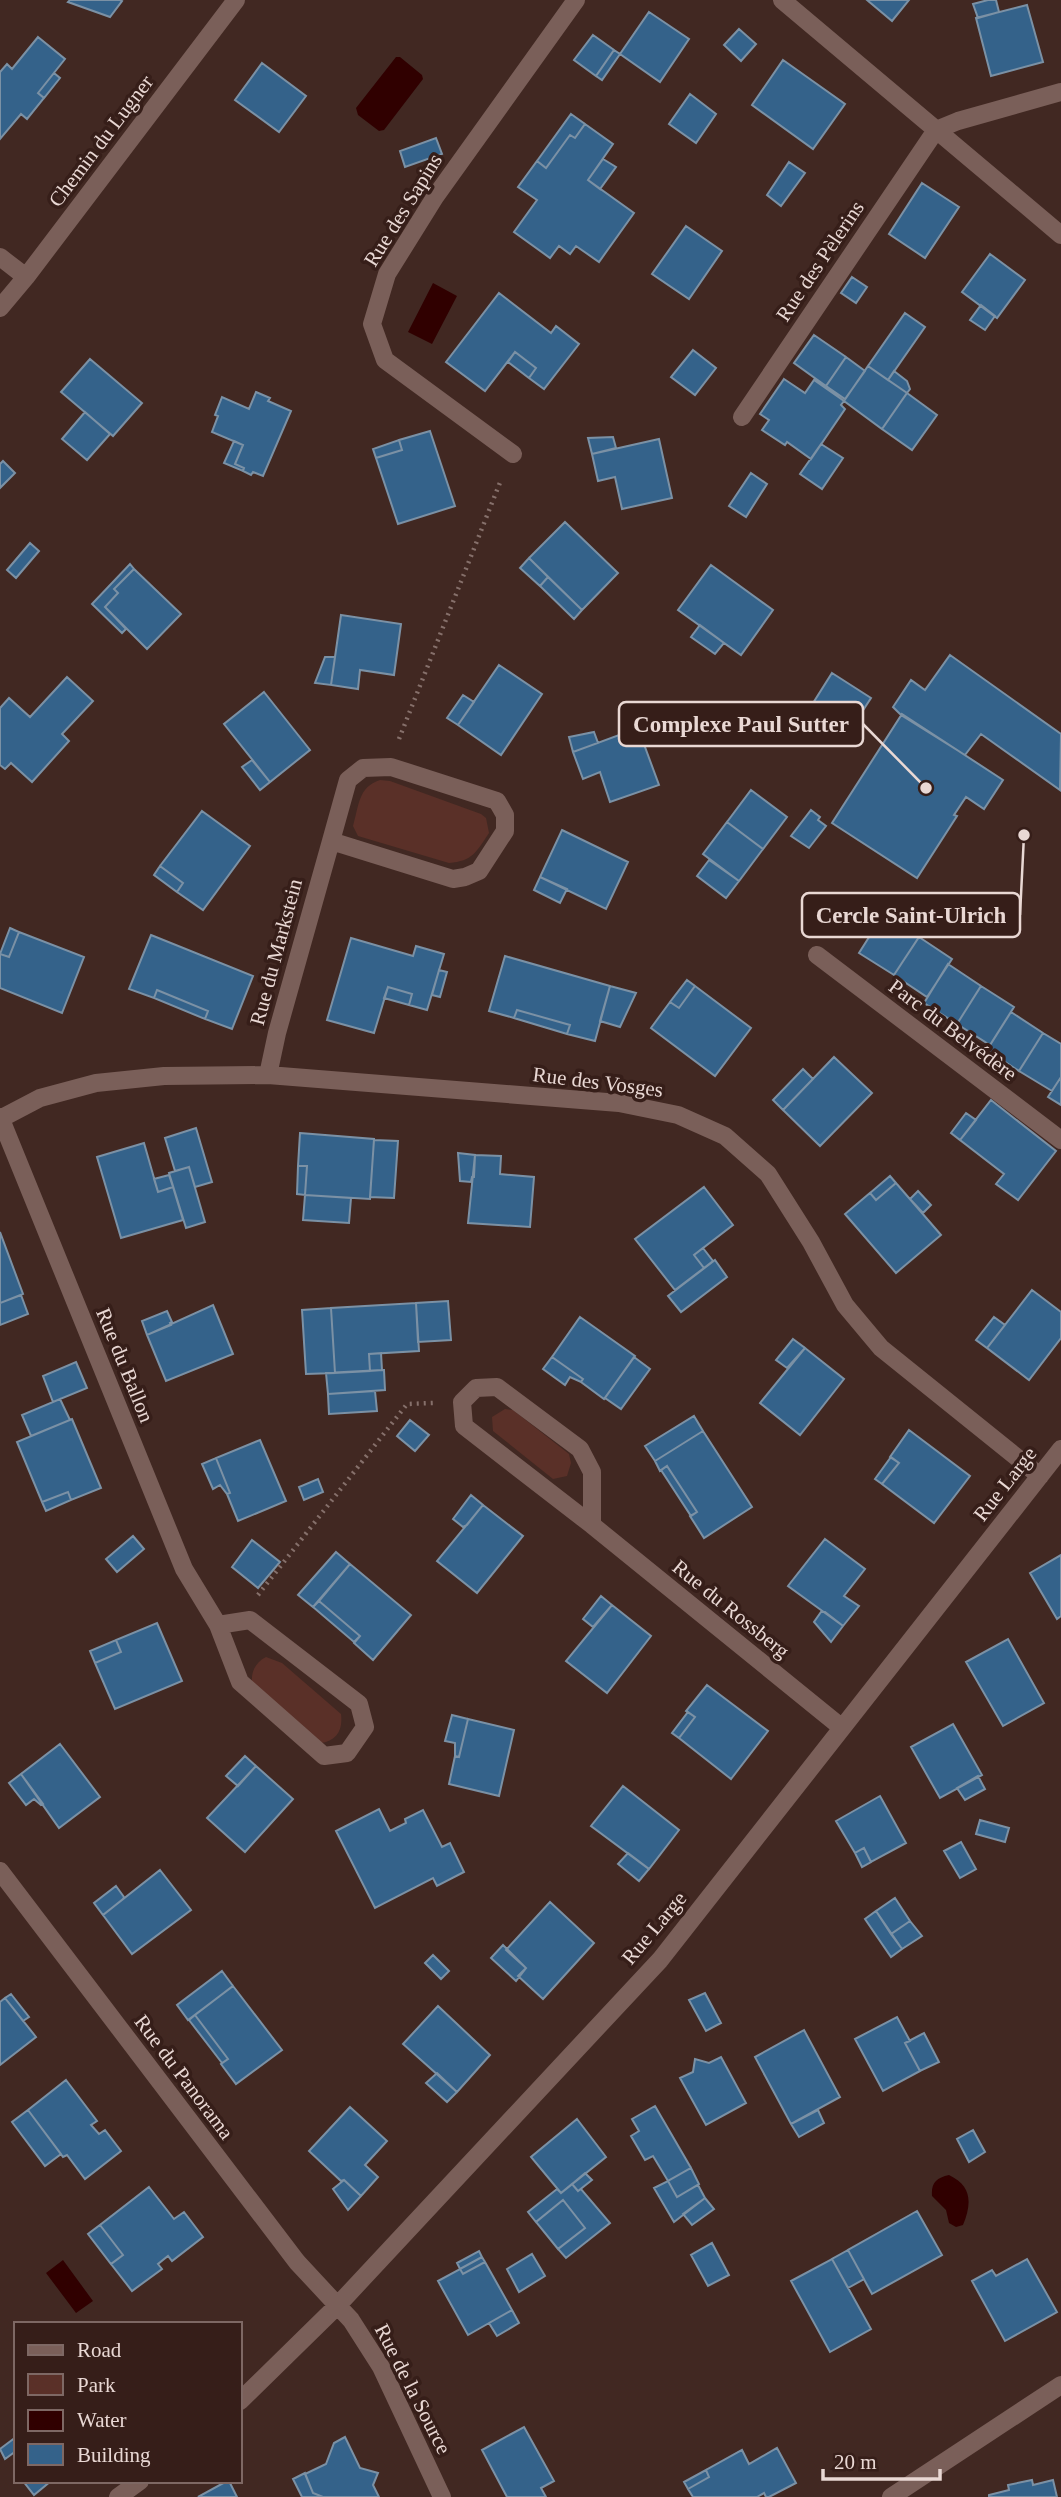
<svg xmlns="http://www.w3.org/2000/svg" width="1061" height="2497" font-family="'Times New Roman',serif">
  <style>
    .green { fill: #5a3028 }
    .water { fill: #300000 }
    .building { fill: #34628a; stroke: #7b91a5; stroke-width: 2 }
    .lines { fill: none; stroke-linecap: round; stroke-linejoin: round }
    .path { stroke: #86706b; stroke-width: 4.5; stroke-dasharray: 2 5; stroke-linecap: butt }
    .minor { stroke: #7a5f59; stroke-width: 18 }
    .labels { text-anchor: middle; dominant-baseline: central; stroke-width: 7; stroke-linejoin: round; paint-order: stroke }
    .street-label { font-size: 21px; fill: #e9d8d4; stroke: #361e19 }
    .leader { fill: none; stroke: #e9d8d4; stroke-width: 2.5 }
    .callout-dot { fill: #e9d8d4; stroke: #361e19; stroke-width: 2.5 }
    .callout { fill: #361e19; stroke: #e9d8d4; stroke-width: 2.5 }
    .callout-label { font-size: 23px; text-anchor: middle; font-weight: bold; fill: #e9d8d4 }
  </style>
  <rect width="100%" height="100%" fill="#412822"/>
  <path class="green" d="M380 780 390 781 481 814 486 818 489 833C476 852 473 861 449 863L358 836 353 826C359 806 358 787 380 780Z
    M505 1409 513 1410 569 1454 571 1463 567 1476 553 1479 493 1431 492 1417Z
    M266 1657 282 1663 341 1714C343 1730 337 1741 320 1743L252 1682C251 1671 256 1662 266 1657Z"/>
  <path class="water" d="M396 57H400L422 75 423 79 384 130 379 131 358 115 356 108Z
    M433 283 457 296 432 344 408 332Z
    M949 2175C972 2186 972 2203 963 2225L956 2227 949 2223 946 2210 932 2196C931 2183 936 2178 949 2175Z
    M63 2260 93 2301 76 2313 46 2273Z"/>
  <path class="building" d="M70 0H120L122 1 110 17 68 2Z
    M867 0H909L892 21Z
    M988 0H996L999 12 978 18 973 4Z
    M1027 5 1043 62 991 76 976 18Z
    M649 12 689 39 660 82 620 54Z
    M739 29 756 44 741 61 724 45Z
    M593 35 614 50 596 76 574 60Z
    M38 37 65 59 38 93 44 98 27 119 21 114 0 139V72L7 64 12 69Z
    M614 50 620 54 602 80 596 76Z
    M783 60 845 104 813 149 752 105Z
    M262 63 306 96 279 132 235 100Z
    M54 73 60 78 44 98 38 93Z
    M690 94 716 114 696 143 669 124Z
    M571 114 585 124 575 138 570 135 546 168 537 161Z
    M585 124 613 144 588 180 634 213 599 262 576 246 570 254 559 246 550 258 514 232 537 200 518 187 537 161 546 168 570 135 575 138Z
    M436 138 442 154 405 167 400 151Z
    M603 159 616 167 600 189 588 180Z
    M789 162 805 173 781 206 767 195Z
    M922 183 959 207 925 258 889 234Z
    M686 226 722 251 689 299 652 274Z
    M990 254 1025 280 997 318 962 292Z
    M852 277 867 287 856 303 841 293Z
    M499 293 551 333 556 326 579 344 544 389 529 378 536 368 515 352 485 391 446 362Z
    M981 305 995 316 985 330 970 320Z
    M905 313 925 327 888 380 868 366Z
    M814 335 846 357 826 386 794 363Z
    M693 350 716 368 695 395 671 377Z
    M515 352 536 368 529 378 508 362Z
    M846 357 865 371 845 399 826 386Z
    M90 359 142 403 113 436 61 392Z
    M868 366 907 393 882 429 844 401Z
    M894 371 907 381 910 389 907 393 888 380Z
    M784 379 805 393 814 380 844 401 841 405 845 409 811 459 787 442 785 445 762 430 769 420 760 414Z
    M256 392 270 398 268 401 291 411 263 476 253 472 251 475 243 471 244 468 235 464 243 445 212 432 218 416 215 415 222 397 249 409Z
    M907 393 937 415 912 450 882 429Z
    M85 412 110 434 87 460 62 439Z
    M430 431 455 506 398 524 376 458 402 450 399 440Z
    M613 437 616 448 592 454 588 438Z
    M659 439 672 498 622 509 615 477 598 481 592 454Z
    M399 440 402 450 376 458 373 449Z
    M234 441 243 445 235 464 244 468 243 471 224 463Z
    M821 444 843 458 822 489 800 474Z
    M3 461 15 473 0 488V464Z
    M751 473 767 484 746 517 729 506Z
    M565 522 618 573 582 610 529 558Z
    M30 543 39 551 16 578 7 570Z
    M529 558 548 577 540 586 520 568Z
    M130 564 134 569 114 589 118 593 105 607 126 629 122 633 92 604Z
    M711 565 773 610 741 655 678 610Z
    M134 569 181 614 147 649 105 607 118 593 114 589Z
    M548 577 582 610 574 619 540 586Z
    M341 615 401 624 394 675 360 670 358 689 331 685Z
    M700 625 724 643 715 654 691 637Z
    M950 655 1061 734 1060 790 981 734 965 755 901 715 893 707 911 680 925 690Z
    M325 657H335L331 685 315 683Z
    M499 665 542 694 501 755 458 725Z
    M832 673 871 698 841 744 803 719Z
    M67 677 93 701 62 734 69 741 32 782 11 763 5 769 0 765V708L9 698 30 717Z
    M264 692 310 750 270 782 224 724Z
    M463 695 474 702 458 725 447 718Z
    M902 714 1003 780 984 809 966 797 954 815 957 816 917 878 832 823Z
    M638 728 659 785 610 802 600 772 583 779 573 752Z
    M594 732 598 743 573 752 569 737Z
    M252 760 270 782 260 790 242 767Z
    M751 790 787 817 763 849 727 822Z
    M811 810 820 817 818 820 826 826 809 848 791 836Z
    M202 811 250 846 203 910 177 892 183 883 160 866Z
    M727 822 763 849 739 881 703 854Z
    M562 830 628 862 606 909 540 877Z
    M709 860 739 881 726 898 697 876Z
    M160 866 183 883 177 892 154 875Z
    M540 877 567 889 560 903 534 890Z
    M883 915 919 937 894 975 859 953Z
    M10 928 19 932 9 957 0 954Z
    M19 932 84 957 62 1013 0 988V954L9 957Z
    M151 935 253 976 232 1029 205 1019 208 1011 157 990 154 998 129 989Z
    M919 937 952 959 927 997 894 975Z
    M351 938 413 956 416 946 444 954 427 1010 409 1005 412 994 388 987 374 1033 327 1020Z
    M505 956 610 986 595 1041 567 1034 570 1025 517 1010 514 1018 489 1011Z
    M948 964 981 986 957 1024 924 1003Z
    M439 970 447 972 440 997 432 995Z
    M687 980 695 986 679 1008 670 1002Z
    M610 986 636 993 620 1027 600 1021Z
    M695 986 751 1028 715 1076 651 1028 670 1002 679 1008Z
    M981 986 1014 1007 990 1045 957 1024Z
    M388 987 412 994 409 1005 384 998Z
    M157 990 208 1011 205 1019 154 998Z
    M517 1010 570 1025 567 1034 514 1018Z
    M1011 1012 1043 1033 1019 1071 987 1050Z
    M1043 1033 1061 1044V1077L1052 1091 1019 1071Z
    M834 1057 872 1093 820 1146 783 1110Z
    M803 1069 813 1079 783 1110 773 1100Z
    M1061 1077V1105L1048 1097Z
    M991 1100 1056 1151 1018 1200 996 1184 1004 1174 960 1140Z
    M966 1113 976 1120 960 1140 951 1133Z
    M196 1128 212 1182 195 1187 189 1167 175 1171 165 1138Z
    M300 1133 374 1139 370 1199 305 1195 307 1166H298Z
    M374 1140 398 1141 394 1198 370 1197Z
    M144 1143 158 1192 173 1187 183 1220 121 1238 97 1157Z
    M458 1153 475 1155 474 1177H472L471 1182 460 1181Z
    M475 1155 501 1156 500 1174 534 1177 530 1227 468 1223Z
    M298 1166H307L305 1195 297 1194Z
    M189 1167 205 1222 186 1228 169 1173Z
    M169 1175 173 1187 158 1192 154 1179Z
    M890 1176 896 1183 876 1200 870 1193Z
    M896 1183 941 1235 896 1273 845 1214 870 1193 876 1200Z
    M704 1187 733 1225 694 1255 704 1268 675 1290 635 1239Z
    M918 1191 931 1205 923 1213 910 1199Z
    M305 1195 351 1198 349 1223 303 1220Z
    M0 1232 23 1294 0 1303Z
    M703 1248 713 1261 704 1268 694 1255Z
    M715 1260 727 1277 681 1312 668 1296Z
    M1032 1290 1061 1312V1338L1029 1380 987 1348Z
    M21 1295 28 1314 0 1325V1303Z
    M448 1301 451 1340 418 1342 416 1303Z
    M416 1303 419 1351 369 1354 370 1371 335 1373 331 1308Z
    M213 1305 233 1354 166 1381 147 1335Z
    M331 1308 335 1373 306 1374 302 1310Z
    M167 1311 172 1322 170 1323 171 1325 147 1335 142 1321Z
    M580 1317 635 1356 604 1399 581 1382 583 1379 552 1357Z
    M994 1317 1005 1325 987 1348 976 1340Z
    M793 1339 805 1348 787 1368 776 1360Z
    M805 1348 844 1379 800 1435 760 1403Z
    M381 1353 382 1370 370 1371 369 1354Z
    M552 1357 583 1379 581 1382 570 1377 565 1385 543 1369Z
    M634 1357 650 1369 621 1409 605 1398Z
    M76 1362 87 1388 53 1402 43 1376Z
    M382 1370H384L385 1390 328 1394 326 1373Z
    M375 1391 377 1411 329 1414 328 1394Z
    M60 1399 70 1420 31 1436 22 1415Z
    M694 1416 703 1431 655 1461 645 1446Z
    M72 1419 101 1488 71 1500 68 1492 42 1502 17 1442Z
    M410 1420 429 1435 415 1451 397 1436Z
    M909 1430 970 1476 934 1523 882 1484 899 1463 890 1457Z
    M703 1431 752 1507 704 1538 690 1516 697 1512 667 1466 660 1471 655 1461Z
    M260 1440 286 1501 238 1521 227 1494 230 1493 216 1458Z
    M891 1457 899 1463 882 1484 875 1479Z
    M216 1458 230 1493 227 1494 220 1485 213 1489 202 1464Z
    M667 1466 697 1512 691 1516 661 1470Z
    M318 1479 323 1492 304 1500 299 1487Z
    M68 1492 71 1500 46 1511 42 1502Z
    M471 1495 483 1505 467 1525 463 1527 453 1519Z
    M483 1505 523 1536 477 1593 437 1561Z
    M133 1536 144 1549 117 1572 106 1559Z
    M825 1539 865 1569 844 1596 859 1606 843 1626 788 1586Z
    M252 1540 280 1562 258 1588 232 1567Z
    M336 1552 350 1564 313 1607 298 1595Z
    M1061 1555V1616L1057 1619 1030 1573Z
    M350 1564 411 1615 373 1660 354 1643 360 1636 319 1601Z
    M601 1596 612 1605 593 1627 583 1619Z
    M319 1601 360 1636 354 1642 313 1607Z
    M612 1605 651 1636 607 1693 566 1661Z
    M821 1612H825L843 1626 831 1642 814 1622Z
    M157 1623 182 1681 115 1709 95 1663 121 1652 116 1640Z
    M1008 1639 1044 1703 1003 1726 966 1662Z
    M116 1640 121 1652 95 1663 90 1651Z
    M707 1685 768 1731 731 1779 679 1738 695 1717 686 1711Z
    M688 1712 695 1717 679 1738 672 1733Z
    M452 1715 468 1719 459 1757 455 1756V1743L445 1741Z
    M468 1719 514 1730 499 1796 449 1784 455 1756 459 1757Z
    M953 1724 982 1775 940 1798 911 1747Z
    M60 1744 100 1797 59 1828 21 1774Z
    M245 1756 256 1766 238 1786 226 1776Z
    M256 1766 293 1799 245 1852 207 1818Z
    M21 1774 43 1804 41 1805 34 1799 26 1805 9 1783Z
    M978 1776 985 1789 965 1800 957 1788Z
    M623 1786 679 1830 649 1869 591 1826Z
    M880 1796 906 1843 871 1862 864 1848 855 1853 836 1821Z
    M379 1809 390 1831 406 1823 405 1819 423 1810 442 1847 450 1843 464 1872 437 1886 433 1878 375 1908 336 1831Z
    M980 1820 1009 1828 1005 1842 976 1834Z
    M961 1842 976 1869 960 1878 944 1851Z
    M864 1848 871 1862 862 1867 855 1853Z
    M628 1853 649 1869 639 1881 618 1864Z
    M160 1870 191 1910 132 1954 103 1915Z
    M116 1886 124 1897 123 1899 103 1915 94 1903Z
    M895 1898 910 1921 891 1934 876 1911Z
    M550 1902 594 1943 543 1999 518 1976 526 1968 506 1950Z
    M876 1911 902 1949 891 1957 865 1919Z
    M910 1921 922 1936 902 1949 891 1934Z
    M503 1945 526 1968 516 1981 491 1958Z
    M433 1955 449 1971 441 1979 425 1963Z
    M222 1971 233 1986 188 2020 177 2005Z
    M233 1986 282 2050 236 2084 221 2064 228 2059 195 2015Z
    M705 1993 721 2023 706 2031 689 2000Z
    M11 1994 29 2017 23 2021 5 1998Z
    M5 1998 36 2037 0 2065V2002Z
    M438 2006 490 2055 457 2092 403 2044Z
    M195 2015 228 2059 222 2063 189 2020Z
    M897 2017 910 2041 905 2043 920 2071 883 2091 855 2039Z
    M804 2030 840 2097 791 2124 755 2057Z
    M924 2033 939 2062 920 2071 905 2043Z
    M721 2057 746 2103 706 2125 680 2078 693 2072 695 2059 709 2063Z
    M437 2073 457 2092 447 2102 426 2083Z
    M66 2080 97 2121 91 2125 99 2134 105 2130 121 2151 85 2179 67 2155 63 2157 28 2110Z
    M655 2106 691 2168 668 2181 653 2156 645 2160 631 2136 639 2131 632 2119Z
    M350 2107 387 2141 365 2165 378 2177 361 2196 344 2180 341 2181 309 2151Z
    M28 2110 61 2154 45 2166 12 2122Z
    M818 2110 824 2123 799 2137 791 2124Z
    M577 2119 606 2157 561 2193 531 2157Z
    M973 2130 985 2152 969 2162 957 2139Z
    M691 2168 699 2184 677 2197 668 2181Z
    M585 2173 592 2180 578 2191 572 2184Z
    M344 2180 361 2196 348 2210 333 2189Z
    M668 2181 677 2197 698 2185 705 2198 674 2222 654 2188Z
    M572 2184 578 2191 581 2189 610 2223 566 2258 558 2249 585 2228 563 2200 536 2222 528 2212 557 2189 561 2193Z
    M149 2187 174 2219 184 2212 203 2237 172 2261 168 2256 158 2264 162 2269 132 2291 111 2264 123 2255 100 2225Z
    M705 2198 714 2209 692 2225 683 2214Z
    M563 2200 585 2228 558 2249 536 2222Z
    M917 2211 942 2255 872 2294 848 2250Z
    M100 2225 123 2255 111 2264 88 2234Z
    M712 2243 729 2275 708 2286 691 2255Z
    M848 2250 864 2279 848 2288 832 2259Z
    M479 2251 482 2257 460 2269 457 2263Z
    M532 2254 545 2276 519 2292 507 2269Z
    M482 2257 485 2262 463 2274 460 2269Z
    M832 2259 871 2329 830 2352 791 2281Z
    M1027 2259 1057 2312 1005 2341 972 2281 992 2270 996 2276Z
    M485 2262 512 2310 468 2335 438 2281 460 2269 463 2274Z
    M512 2310 519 2323 497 2336 489 2323Z
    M524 2427 554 2481 541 2488 546 2497H507L482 2450Z
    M16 2437V2451L5 2459 0 2449Z
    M345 2437 360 2468 378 2473 373 2485 379 2497H323L313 2493 305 2474 326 2464 334 2443Z
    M777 2448 796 2483 769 2497H766L764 2493 757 2497H693L688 2489 709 2477 706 2470 742 2450 749 2464Z
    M706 2470 709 2477 688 2489 684 2482Z
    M305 2473 313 2493 323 2497H302L293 2479Z
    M1032 2480 1033 2485 1053 2480 1057 2497H989V2495L1009 2490 1008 2485Z
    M23 2481H51L34 2495Z
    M227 2481H229L237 2497H198Z"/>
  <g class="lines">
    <path class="path" d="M399 739 501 480
      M258 1595 407 1404 433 1403"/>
    <path class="minor" d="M782 0 1061 235
      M0 257 26 277
      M0 308 26 277 236 0
      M742 417 936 130 958 121 1061 92
      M513 454 385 360 372 324 387 274 435 197 576 0
      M817 955 1061 1140
      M268 1075 277 1033 331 841 453 879 465 877 479 871 505 831V815L497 801 391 767 363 768 348 780 331 841
      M0 1117 184 1569 218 1625 240 1682 324 1756 347 1753 365 1727 359 1704 250 1620 218 1625
      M0 1119 40 1098 96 1083 164 1076 268 1075 619 1103 678 1115 725 1136 768 1174 811 1242 845 1305 881 1348 1040 1476
      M592 1525 464 1426 462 1402 476 1388 497 1387 580 1449 592 1472V1525L841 1727
      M0 1871 297 2262 351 2320 381 2367 442 2497
      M240 2401 337 2306 660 1960 1061 1449
      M118 2497 140 2481
      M891 2497 1061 2385"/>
  </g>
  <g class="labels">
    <g class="street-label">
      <text transform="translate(101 141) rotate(-53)">Chemin du Lugner</text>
      <text transform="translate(403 210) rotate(-58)">Rue des Sapins</text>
      <text transform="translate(820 261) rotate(-56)">Rue des Pèlerins</text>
      <text transform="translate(276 952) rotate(-75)">Rue du Markstein</text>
      <text transform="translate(953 1030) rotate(37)">Parc du Belvédère</text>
      <text transform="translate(598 1082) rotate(7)">Rue des Vosges</text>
      <text transform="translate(125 1365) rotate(68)">Rue du Ballon</text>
      <text transform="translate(1005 1484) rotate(-52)">Rue Large</text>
      <text transform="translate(731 1609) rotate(39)">Rue du Rossberg</text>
      <text transform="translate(654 1928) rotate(-50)">Rue Large</text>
      <text transform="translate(184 2077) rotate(53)">Rue du Panorama</text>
      <text transform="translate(413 2389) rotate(63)">Rue de la Source</text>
    </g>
  </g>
  <path class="leader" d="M926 788L863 724M1024 835L1020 915"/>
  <g class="callout-dot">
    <circle cx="926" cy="788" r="7"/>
    <circle cx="1024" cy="835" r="7"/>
  </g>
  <g class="callout">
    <rect x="619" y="702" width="244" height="44" rx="7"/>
    <rect x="802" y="893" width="218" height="44" rx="7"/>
  </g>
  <g class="callout-label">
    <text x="741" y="732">Complexe Paul Sutter</text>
    <text x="911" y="923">Cercle Saint-Ulrich</text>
  </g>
  <rect x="14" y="2322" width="228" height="161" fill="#361e19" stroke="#7e6864" stroke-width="2"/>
  <rect x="28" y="2345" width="35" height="10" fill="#7a5f59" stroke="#7e6864" stroke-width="2"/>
  <text x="77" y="2357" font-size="21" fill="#e9d8d4">Road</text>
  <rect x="28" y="2374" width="35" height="21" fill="#5a3028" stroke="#7e6864" stroke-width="2"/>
  <text x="77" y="2392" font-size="21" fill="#e9d8d4">Park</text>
  <rect x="28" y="2410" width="35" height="21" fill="#300000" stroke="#7e6864" stroke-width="2"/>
  <text x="77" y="2427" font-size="21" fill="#e9d8d4">Water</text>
  <rect x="28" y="2444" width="35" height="21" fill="#34628a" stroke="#7e6864" stroke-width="2"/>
  <text x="77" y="2462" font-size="21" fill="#e9d8d4">Building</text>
  <path d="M823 2469v10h117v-10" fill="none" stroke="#e9d8d4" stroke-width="3.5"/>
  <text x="834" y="2469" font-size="21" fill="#e9d8d4" stroke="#361e19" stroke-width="5" paint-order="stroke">20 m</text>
</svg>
